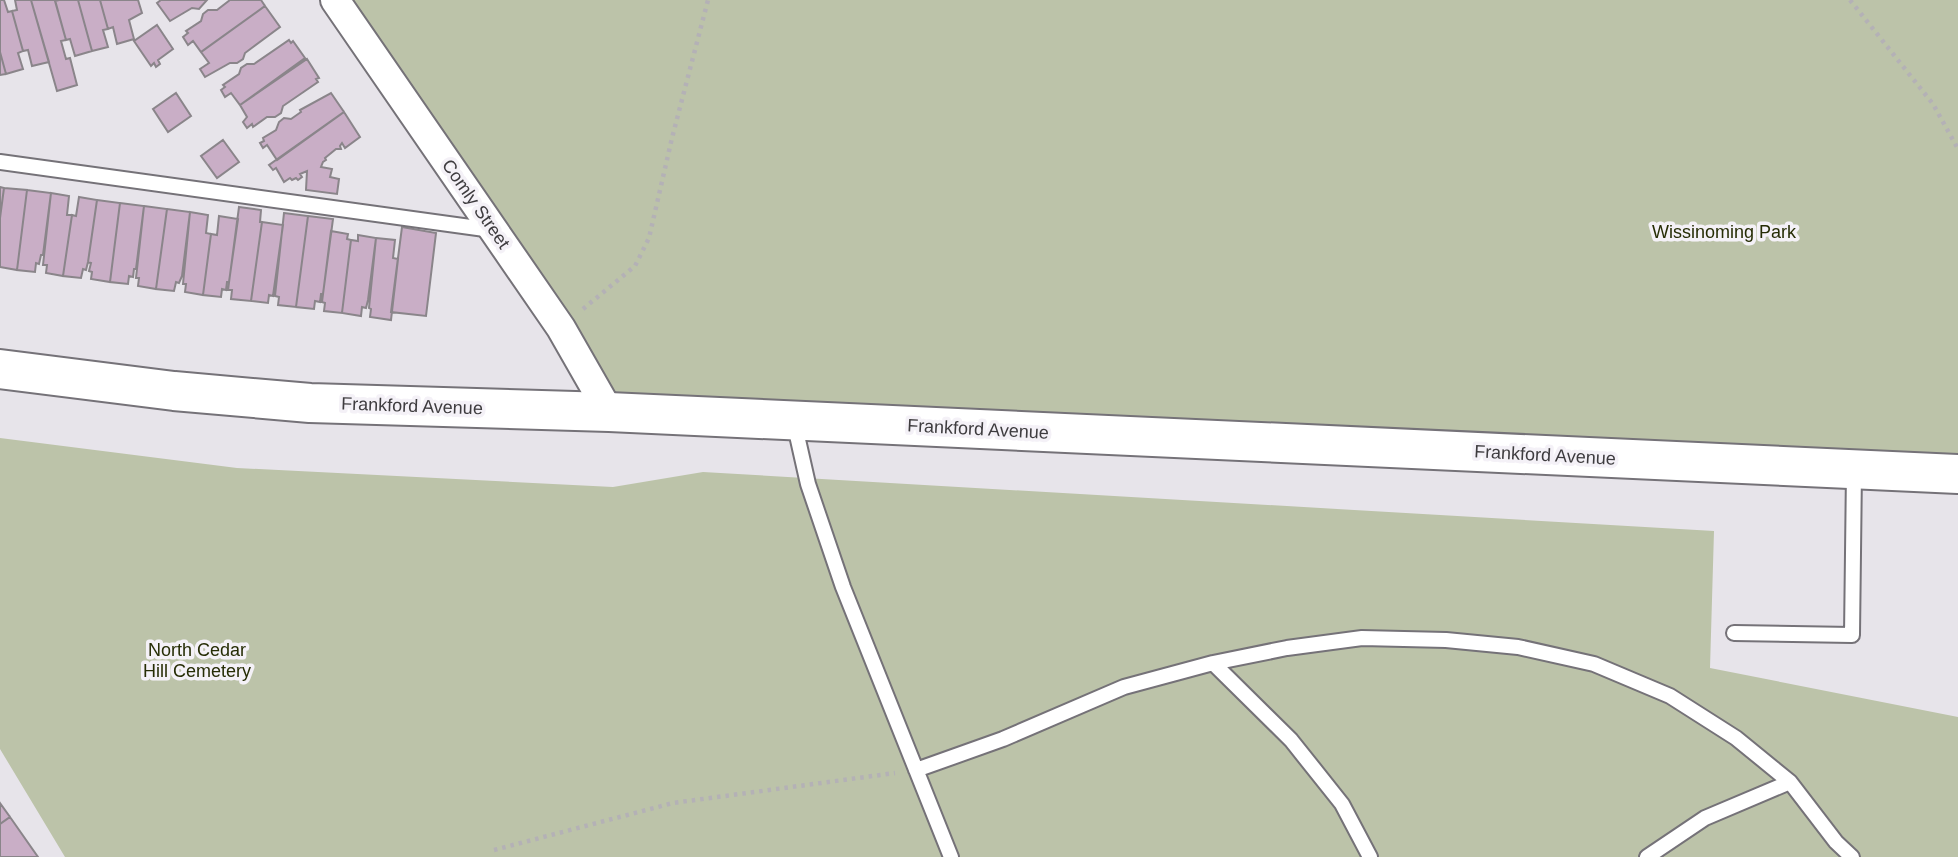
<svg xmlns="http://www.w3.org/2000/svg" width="1958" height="857" font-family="Helvetica,sans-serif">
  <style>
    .green { fill: #bcc3a9 }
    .building { fill: #c9aec6; stroke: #8a858a; stroke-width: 2 }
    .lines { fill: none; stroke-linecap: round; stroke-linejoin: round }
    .lane-casing { stroke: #757278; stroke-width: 18 }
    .street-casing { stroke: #757278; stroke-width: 32 }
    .secondary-casing { stroke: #757278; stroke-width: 42 }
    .path { stroke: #b4b1b6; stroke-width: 4.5; stroke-dasharray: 3.5 5; stroke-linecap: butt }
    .lane { stroke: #fff; stroke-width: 14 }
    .street { stroke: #fff; stroke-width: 28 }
    .secondary { stroke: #fff; stroke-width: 38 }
    .labels { text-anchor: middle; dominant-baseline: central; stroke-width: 7; stroke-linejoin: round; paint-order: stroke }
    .street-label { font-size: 18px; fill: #3e3c3f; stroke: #f4f1f7 }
    .park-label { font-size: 18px; fill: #262d05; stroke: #f4f1f7 }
  </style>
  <rect width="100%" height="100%" fill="#e7e4ea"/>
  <path class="green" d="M335 0H1958V474L609 412Z
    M0 438 237 468 613 487 703 472 1714 531 1710 668 1958 717V857H65L0 749Z"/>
  <path class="building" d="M0 0H4L8 12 12 11 23 51 18 53 23 69 6 74 0 52Z
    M15 0H31L49 62 32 66 28 50 23 51 12 11 17 10Z
    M31 0H55L66 40 61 41 66 59 70 58 77 85 57 91Z
    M59 0H78L92 51 75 56 70 39 66 40 55 1Z
    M78 0H100L108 29 103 30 108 47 92 51Z
    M100 0H138L142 13 129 20 134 39 117 44 113 27 108 29Z
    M161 0H207L199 9 192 8 170 21 157 3Z
    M230 0H261L265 6 201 52 193 41 188 45 183 37 188 33 186 31 201 21 203 14 208 10H217Z
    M265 6 280 27 245 53 243 59 237 63H230L205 77 200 69 209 63 201 52Z
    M157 25 173 49 158 60 160 64 156 67 154 63 151 66 134 41Z
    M289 40 291 43 293 41 305 58 240 105 231 93 225 97 221 90 225 87 223 85 239 74 241 68 247 64H254Z
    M0 52 6 74 0 75Z
    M307 59 319 78 316 79 318 82 283 106 281 113 275 117H267L253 127 252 124 247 128 243 122 247 117 240 105Z
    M176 93 191 116 168 132 153 109Z
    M331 93 344 112 277 160 267 145 263 148 260 143 264 141 263 138 276 130 279 122 284 118 291 119 301 112 300 110Z
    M344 112 360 137 345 148 342 143 340 146 341 149H336L325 158 326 160 323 162 321 167 332 169 330 177 339 179 337 194 306 190 307 171 300 174 302 177 298 180 296 178 292 180 290 178 284 182 276 168 273 170 269 165Z
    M223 140 239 162 217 178 201 156Z
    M0 187 4 188 0 218Z
    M4 188 27 190 17 270 0 267V218Z
    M27 190 51 193 43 255H41L39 264 36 263 35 272 17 270Z
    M51 193 69 196 67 215H72L63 276 46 273 47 265H43Z
    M79 197 97 200 88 262 86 270 83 269 81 278 63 276 72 215 76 216Z
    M97 200 120 203 110 282 91 279 92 272 89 271 91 263 88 262Z
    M120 203 144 206 136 269H134L133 277 129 276 128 284 110 282Z
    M144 206 167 209 156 289 138 286 139 278H136Z
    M239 207 261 210 260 222H262L251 301 231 299 232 290H228Z
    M167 209 190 212 182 276 179 283 176 282 174 291 156 289Z
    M190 212 208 215 206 233 211 234 203 295 185 292 186 284H183Z
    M284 213 308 216 296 307 278 305 279 297 275 296Z
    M219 216 238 219 229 282H227L226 290 222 289 221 297 203 295 211 234 217 235Z
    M308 216 333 219 323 294H321L320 302 315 301 314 309 296 307Z
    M262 222 283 225 273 296 269 295 268 303 251 301Z
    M402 227 436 233 426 316 391 312Z
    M331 231 348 234 347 239 351 240 342 313 324 311 325 303 322 302Z
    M358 235 376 238 368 300 366 308 362 307 361 316 342 313 351 240 358 241Z
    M376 238 395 240 393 258 398 259 391 320 370 317 371 309 369 308Z
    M0 803 10 817 0 824Z
    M10 817 38 857H0V824Z"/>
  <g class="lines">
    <defs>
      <path id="lane" d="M0 162 492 230
        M794 422 808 484 843 587 951 857
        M1734 633 1852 635 1854 471
        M1213 663 1291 740 1342 804 1370 857
        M916 770 1003 739 1124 687 1213 663 1287 648 1362 638 1446 640 1518 647 1594 664 1670 696 1736 738 1790 782 1836 842 1852 857
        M1647 857 1705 818 1790 782"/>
      <path id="street" d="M335 0 561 328 609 412"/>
      <path id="secondary" d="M0 369 174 391 310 403 609 412 1958 474"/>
    </defs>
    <use href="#lane" class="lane-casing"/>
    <use href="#street" class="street-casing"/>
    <use href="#secondary" class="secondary-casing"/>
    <path class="path" d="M1850 0 1933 104 1958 149
      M583 309 635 266 649 238 672 138 708 0
      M494 850 673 803 895 773"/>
    <use href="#lane" class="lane"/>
    <use href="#street" class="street"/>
    <use href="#secondary" class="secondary"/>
  </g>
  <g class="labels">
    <g class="street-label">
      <text transform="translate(476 204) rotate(55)">Comly Street</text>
      <text transform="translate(412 406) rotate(2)">Frankford Avenue</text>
      <text transform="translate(978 429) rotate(3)">Frankford Avenue</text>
      <text transform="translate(1545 455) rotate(3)">Frankford Avenue</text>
    </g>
    <g class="park-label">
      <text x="1724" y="232">Wissinoming Park</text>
      <text x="197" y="650">North Cedar<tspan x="197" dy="21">Hill Cemetery</tspan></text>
    </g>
  </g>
</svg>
